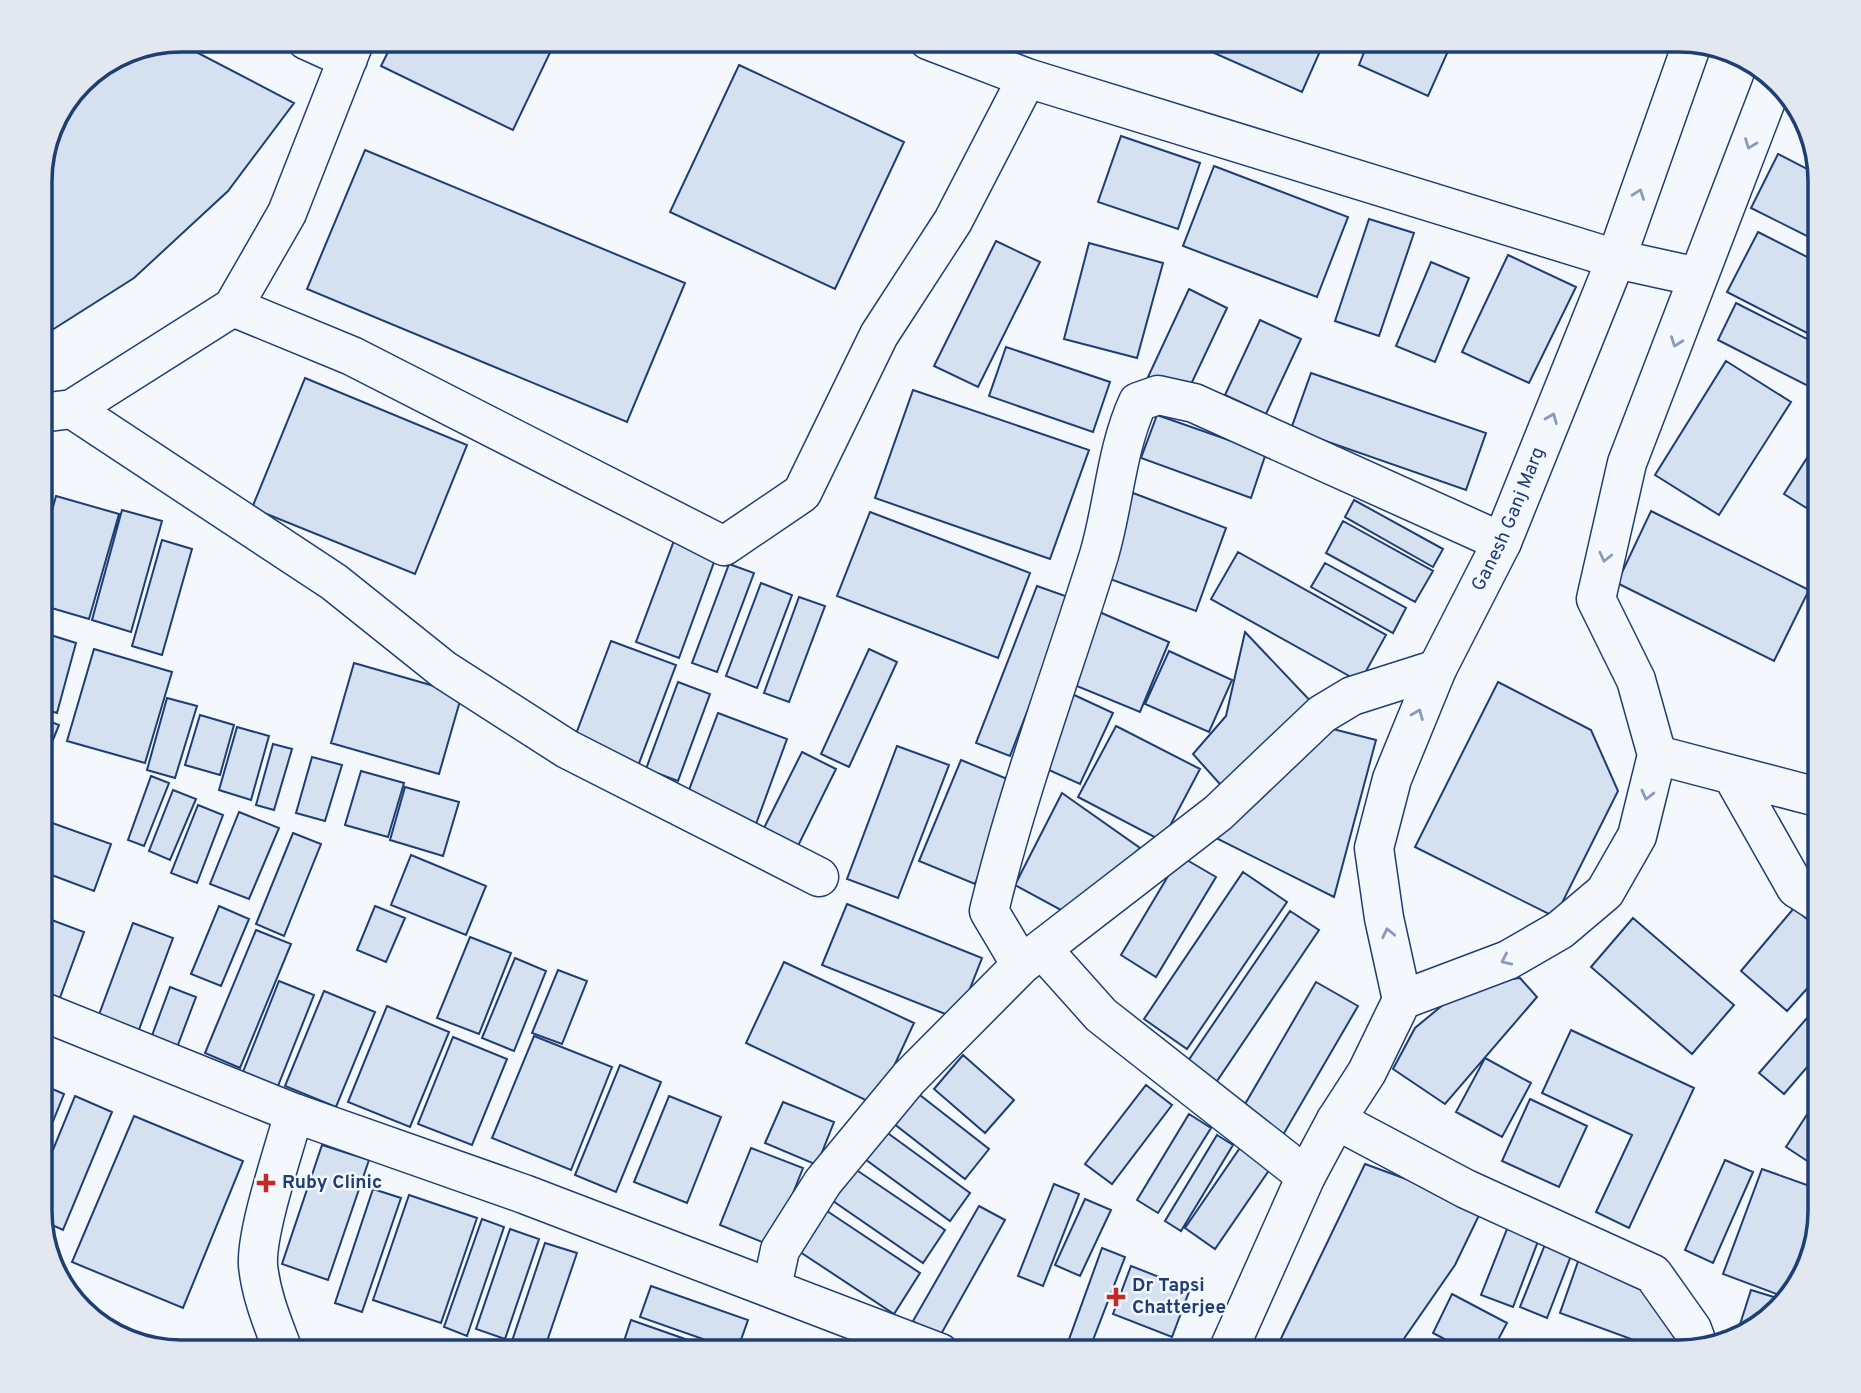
<svg xmlns="http://www.w3.org/2000/svg" width="1861" height="1393" font-family="Overpass,sans-serif">
  <style>
    .building { fill: #d5e0f0; stroke: #1d3f73; stroke-width: 2 }
    .lines { fill: none; stroke-linecap: round; stroke-linejoin: round }
    .minor-casing { stroke: #1d3f73; stroke-width: 41 }
    .tertiary-casing { stroke: #1d3f73; stroke-width: 41 }
    .secondary-casing { stroke: #1d3f73; stroke-width: 41 }
    .minor { stroke: #f4f7fb; stroke-width: 38 }
    .tertiary { stroke: #f4f7fb; stroke-width: 38 }
    .secondary { stroke: #f4f7fb; stroke-width: 38 }
    .oneway { stroke: #889bb7 }
    .poi-dot { fill: #c62828; stroke: #f4f7fb; stroke-width: 2.5 }
    .labels { text-anchor: middle; dominant-baseline: central; stroke-width: 5; stroke-linejoin: round; paint-order: stroke }
    .street-label { font-size: 19px; fill: #1d3f73; stroke: #f4f7fb }
    .poi-label { font-size: 19px; font-weight: bold; fill: #1d3f73; stroke: #f4f7fb; text-anchor: start }
    .rim { fill: none; stroke: #1d3f73; stroke-width: 3.5 }
  </style>
  <rect width="100%" height="100%" fill="#f4f7fb"/>
  <path class="building" d="M394 40H556L513 130 381 66Z
    M1185 40H1325L1302 92Z
    M1369 40H1453L1428 96 1359 65Z
    M175 41 294 103 228 191 134 278 41 337V172L55 119 88 76 128 51Z
    M739 65 904 142 835 289 670 212Z
    M1121 136 1200 163 1178 229 1098 202Z
    M365 150 685 283 627 422 307 289Z
    M1778 154 1819 175 1821 243 1751 208Z
    M1214 166 1348 217 1317 297 1183 246Z
    M1369 219 1414 233 1379 336 1335 321Z
    M1758 232 1821 264V340L1727 292Z
    M996 241 1040 262 978 387 934 366Z
    M1089 243 1163 263 1137 358 1064 339Z
    M1508 255 1576 287 1529 383 1462 352Z
    M1431 262 1469 278 1435 362 1396 346Z
    M1189 289 1227 308 1186 395 1148 377Z
    M1736 303 1821 346V381L1816 390 1718 340Z
    M1260 320 1301 339 1266 414 1225 395Z
    M1006 347 1110 382 1093 432 989 396Z
    M1726 361 1791 402 1719 515 1655 475Z
    M1311 373 1486 433 1466 490 1291 429Z
    M305 378 467 445 415 574 252 508Z
    M913 390 1089 450 1050 559 875 498Z
    M1157 415 1266 453 1251 498 1141 458Z
    M1821 436V517L1784 494Z
    M41 486 48 488 41 515Z
    M1133 493 1226 528 1196 611 1102 576Z
    M56 496 119 514 89 619 41 605V550Z
    M1354 500 1443 549 1433 567 1345 517Z
    M122 510 162 521 131 632 92 620Z
    M1651 511 1809 590 1774 661 1617 583Z
    M870 512 1030 573 998 658 837 596Z
    M1343 521 1433 571 1415 602 1326 553Z
    M675 538 717 554 679 658 636 642Z
    M162 540 192 549 162 655 132 646Z
    M1238 552 1386 635 1360 682 1211 599Z
    M1325 563 1406 608 1393 633 1311 587Z
    M729 564 754 573 717 672 692 663Z
    M761 583 792 595 757 688 726 676Z
    M1037 586 1071 598 1010 756 976 743Z
    M799 597 825 606 789 702 764 693Z
    M1097 611 1169 642 1140 712 1067 682Z
    M41 632 76 643 57 713 41 708Z
    M1245 632 1318 709 1228 793 1193 754 1226 716Z
    M611 641 676 665 638 766 573 742Z
    M94 649 172 672 145 763 67 741Z
    M869 649 897 662 849 767 821 754Z
    M1169 651 1232 680 1209 732 1145 704Z
    M354 663 462 694 439 774 331 743Z
    M678 682 710 694 678 781 646 769Z
    M1498 682 1591 730 1618 791 1555 917 1415 847Z
    M1072 694 1113 713 1080 784 1040 766Z
    M167 698 197 706 175 778 147 770Z
    M718 713 787 739 756 824 686 798Z
    M200 715 234 725 220 775 185 765Z
    M41 718 59 725 44 762 41 761Z
    M1116 726 1200 769 1162 841 1078 797Z
    M237 727 269 736 251 800 219 790Z
    M1325 727 1376 740 1334 897 1214 837Z
    M273 744 292 749 274 810 256 805Z
    M897 746 949 765 898 898 847 879Z
    M802 752 836 769 793 856 759 838Z
    M312 757 342 765 325 821 296 813Z
    M961 760 1017 783 975 884 919 861Z
    M361 771 404 783 388 837 345 825Z
    M151 776 169 783 144 846 128 840Z
    M405 787 459 802 443 856 390 840Z
    M173 790 196 799 170 860 149 851Z
    M1062 793 1140 848 1072 916 1015 885Z
    M198 805 223 815 197 883 171 873Z
    M239 812 279 828 249 899 210 884Z
    M44 820 111 844 94 891 41 871V830Z
    M293 833 321 844 284 936 256 924Z
    M411 855 486 886 466 935 391 905Z
    M1180 856 1216 877 1156 977 1121 955Z
    M1243 872 1287 902 1187 1049 1144 1019Z
    M847 904 982 958 958 1019 822 965Z
    M219 906 249 919 221 986 191 974Z
    M375 906 405 918 386 962 357 950Z
    M1794 908 1821 931V973L1787 1011 1741 971Z
    M1290 911 1319 930 1215 1084 1186 1064Z
    M41 916 84 932 58 1003 41 996Z
    M1633 918 1734 1005 1692 1054 1591 967Z
    M133 923 173 938 137 1035 97 1020Z
    M256 930 291 944 240 1068 205 1053Z
    M470 937 511 953 479 1034 437 1018Z
    M515 958 546 971 514 1051 482 1038Z
    M784 962 914 1023 876 1105 746 1043Z
    M558 970 587 981 562 1044 532 1033Z
    M1520 978 1537 997 1445 1104 1393 1069 1415 1028 1468 984Z
    M279 981 314 995 276 1091 241 1077Z
    M1316 982 1358 1006 1283 1135 1241 1111Z
    M170 987 196 997 176 1050 150 1041Z
    M324 991 375 1012 336 1107 285 1086Z
    M1821 1002V1051L1784 1094 1759 1073Z
    M387 1006 449 1032 410 1127 348 1102Z
    M1571 1030 1694 1088 1629 1228 1596 1212 1632 1135 1542 1093Z
    M534 1036 612 1067 571 1170 492 1138Z
    M453 1037 507 1059 472 1145 418 1124Z
    M963 1055 1014 1100 985 1133 934 1089Z
    M1485 1058 1531 1083 1502 1137 1456 1112Z
    M620 1065 661 1082 616 1192 575 1175Z
    M41 1084 64 1094 41 1151Z
    M1146 1085 1172 1105 1112 1184 1085 1164Z
    M916 1092 989 1149 965 1179 893 1123Z
    M1821 1093V1170L1786 1147Z
    M75 1096 112 1112 63 1230 41 1220V1179Z
    M669 1096 721 1117 687 1203 634 1182Z
    M1530 1099 1587 1126 1559 1187 1502 1161Z
    M783 1102 834 1122 817 1165 765 1143Z
    M1189 1114 1211 1128 1158 1213 1137 1200Z
    M134 1116 243 1161 183 1308 72 1262Z
    M878 1126 970 1193 950 1221 858 1154Z
    M1217 1135 1233 1145 1181 1231 1165 1221Z
    M1244 1142 1274 1163 1215 1249 1185 1228Z
    M322 1145 369 1160 328 1280 282 1264Z
    M751 1148 803 1168 772 1246 720 1225Z
    M1725 1160 1753 1172 1713 1263 1685 1250Z
    M1365 1164 1483 1207 1455 1265 1394 1353H1274Z
    M855 1169 945 1230 923 1263 833 1201Z
    M1762 1169 1821 1190V1212L1790 1299 1723 1274Z
    M1054 1184 1079 1194 1043 1286 1018 1276Z
    M373 1189 401 1198 362 1312 335 1303Z
    M409 1195 477 1218 441 1323 373 1300Z
    M1085 1199 1111 1210 1080 1276 1055 1265Z
    M979 1206 1005 1220 940 1336 913 1321Z
    M821 1207 920 1273 894 1314 794 1248Z
    M482 1219 504 1227 467 1336 444 1327Z
    M1509 1224 1540 1236 1513 1307 1481 1295Z
    M510 1229 539 1239 505 1339 476 1329Z
    M1548 1237 1574 1248 1547 1318 1520 1307Z
    M545 1243 577 1253 543 1353H534L511 1344Z
    M1102 1248 1125 1257 1088 1353 1067 1345Z
    M1581 1253 1646 1282 1682 1352 1669 1353 1560 1313Z
    M1131 1266 1190 1289 1172 1337 1113 1314Z
    M651 1286 748 1320 737 1351 640 1317Z
    M1751 1290 1787 1301 1742 1338 1735 1340Z
    M1452 1294 1507 1323 1491 1353H1471L1433 1333Z
    M631 1320 725 1353H620Z
    M431 1342 450 1353H425Z"/>
  <g class="lines">
    <defs>
      <path id="minor" d="M306 40 348 59
        M928 40 1027 78 1616 259 1698 277
        M233 307 352 356 724 546 802 493 879 335 953 221 1027 78
        M72 409 334 582 444 670 567 749 819 877
        M41 413 72 409 233 307 287 213 355 40
        M1657 755 1821 798
        M1732 775 1796 888 1821 904
        M1042 949 1101 1015 1306 1176
        M1021 965 989 911C1018 790 1062 674 1099 555 1114 504 1116 450 1138 402L1158 395 1194 403 1502 542
        M1336 1120 1466 1189 1653 1274 1692 1329 1699 1348
        M772 1287 780 1250 823 1182 909 1078 1021 965 1218 813 1322 714 1352 696 1437 669
        M284 1353C273 1324 261 1296 258 1265 256 1231 284 1150 294 1113"/>
      <path id="tertiary" d="M41 1011 294 1113 524 1194 940 1353"/>
      <g id="secondary">
        <path id="s1" d="M1402 1000 1384 918 1374 848 1392 779 1437 669 1502 542 1616 259 1692 44"/>
        <path d="M1227 1353 1306 1176 1336 1120 1367 1072 1402 1000 1508 960 1560 930 1605 892 1637 836 1657 755 1636 680 1596 599 1627 463 1774 80"/>
      </g>
    </defs>
    <use href="#minor" class="minor-casing"/>
    <use href="#tertiary" class="tertiary-casing"/>
    <use href="#secondary" class="secondary-casing"/>
    <use href="#minor" class="minor"/>
    <use href="#tertiary" class="tertiary"/>
    <use href="#secondary" class="secondary"/>
  </g>
  <defs><path id="oneway-chevron" d="M-2-3.5L2.5 0L-2 3.5" fill="none" stroke-width="1.6" stroke-linecap="round" stroke-linejoin="round" transform="scale(1.75)"/></defs>
  <g class="oneway">
    <use href="#oneway-chevron" transform="translate(1750 144) rotate(111)"/>
    <use href="#oneway-chevron" transform="translate(1639 194) rotate(-70)"/>
    <use href="#oneway-chevron" transform="translate(1676 342) rotate(110)"/>
    <use href="#oneway-chevron" transform="translate(1552 418) rotate(-68)"/>
    <use href="#oneway-chevron" transform="translate(1605 557) rotate(103)"/>
    <use href="#oneway-chevron" transform="translate(1418 714) rotate(-68)"/>
    <use href="#oneway-chevron" transform="translate(1647 795) rotate(104)"/>
    <use href="#oneway-chevron" transform="translate(1388 933) rotate(-102)"/>
    <use href="#oneway-chevron" transform="translate(1506 960) rotate(155)"/>
  </g>
  <g class="poi-dot">
    <path d="M262.5 1172.5h7v7h7v7h-7v7h-7v-7h-7v-7h7z"/>
    <path d="M1112.5 1286.5h7v7h7v7h-7v7h-7v-7h-7v-7h7z"/>
  </g>
  <g class="labels">
    <g class="street-label">
      <text stroke="none"><textPath href="#s1" startOffset="511">Ganesh Ganj Marg</textPath></text>
    </g>
    <g class="poi-label">
      <text x="282" y="1183">Ruby Clinic</text>
      <text x="1132" y="1286">Dr Tapsi<tspan x="1132" dy="22">Chatterjee</tspan></text>
    </g>
  </g>
  <path d="M0 0H1861V1393H0ZM181 52H1679A129 129 0 0 1 1808 181V1211A129 129 0 0 1 1679 1340H181A129 129 0 0 1 52 1211V181A129 129 0 0 1 181 52Z" fill="#e3e8f0" fill-rule="evenodd"/>
  <path class="rim" d="M181 52H1679A129 129 0 0 1 1808 181V1211A129 129 0 0 1 1679 1340H181A129 129 0 0 1 52 1211V181A129 129 0 0 1 181 52Z"/>
</svg>
